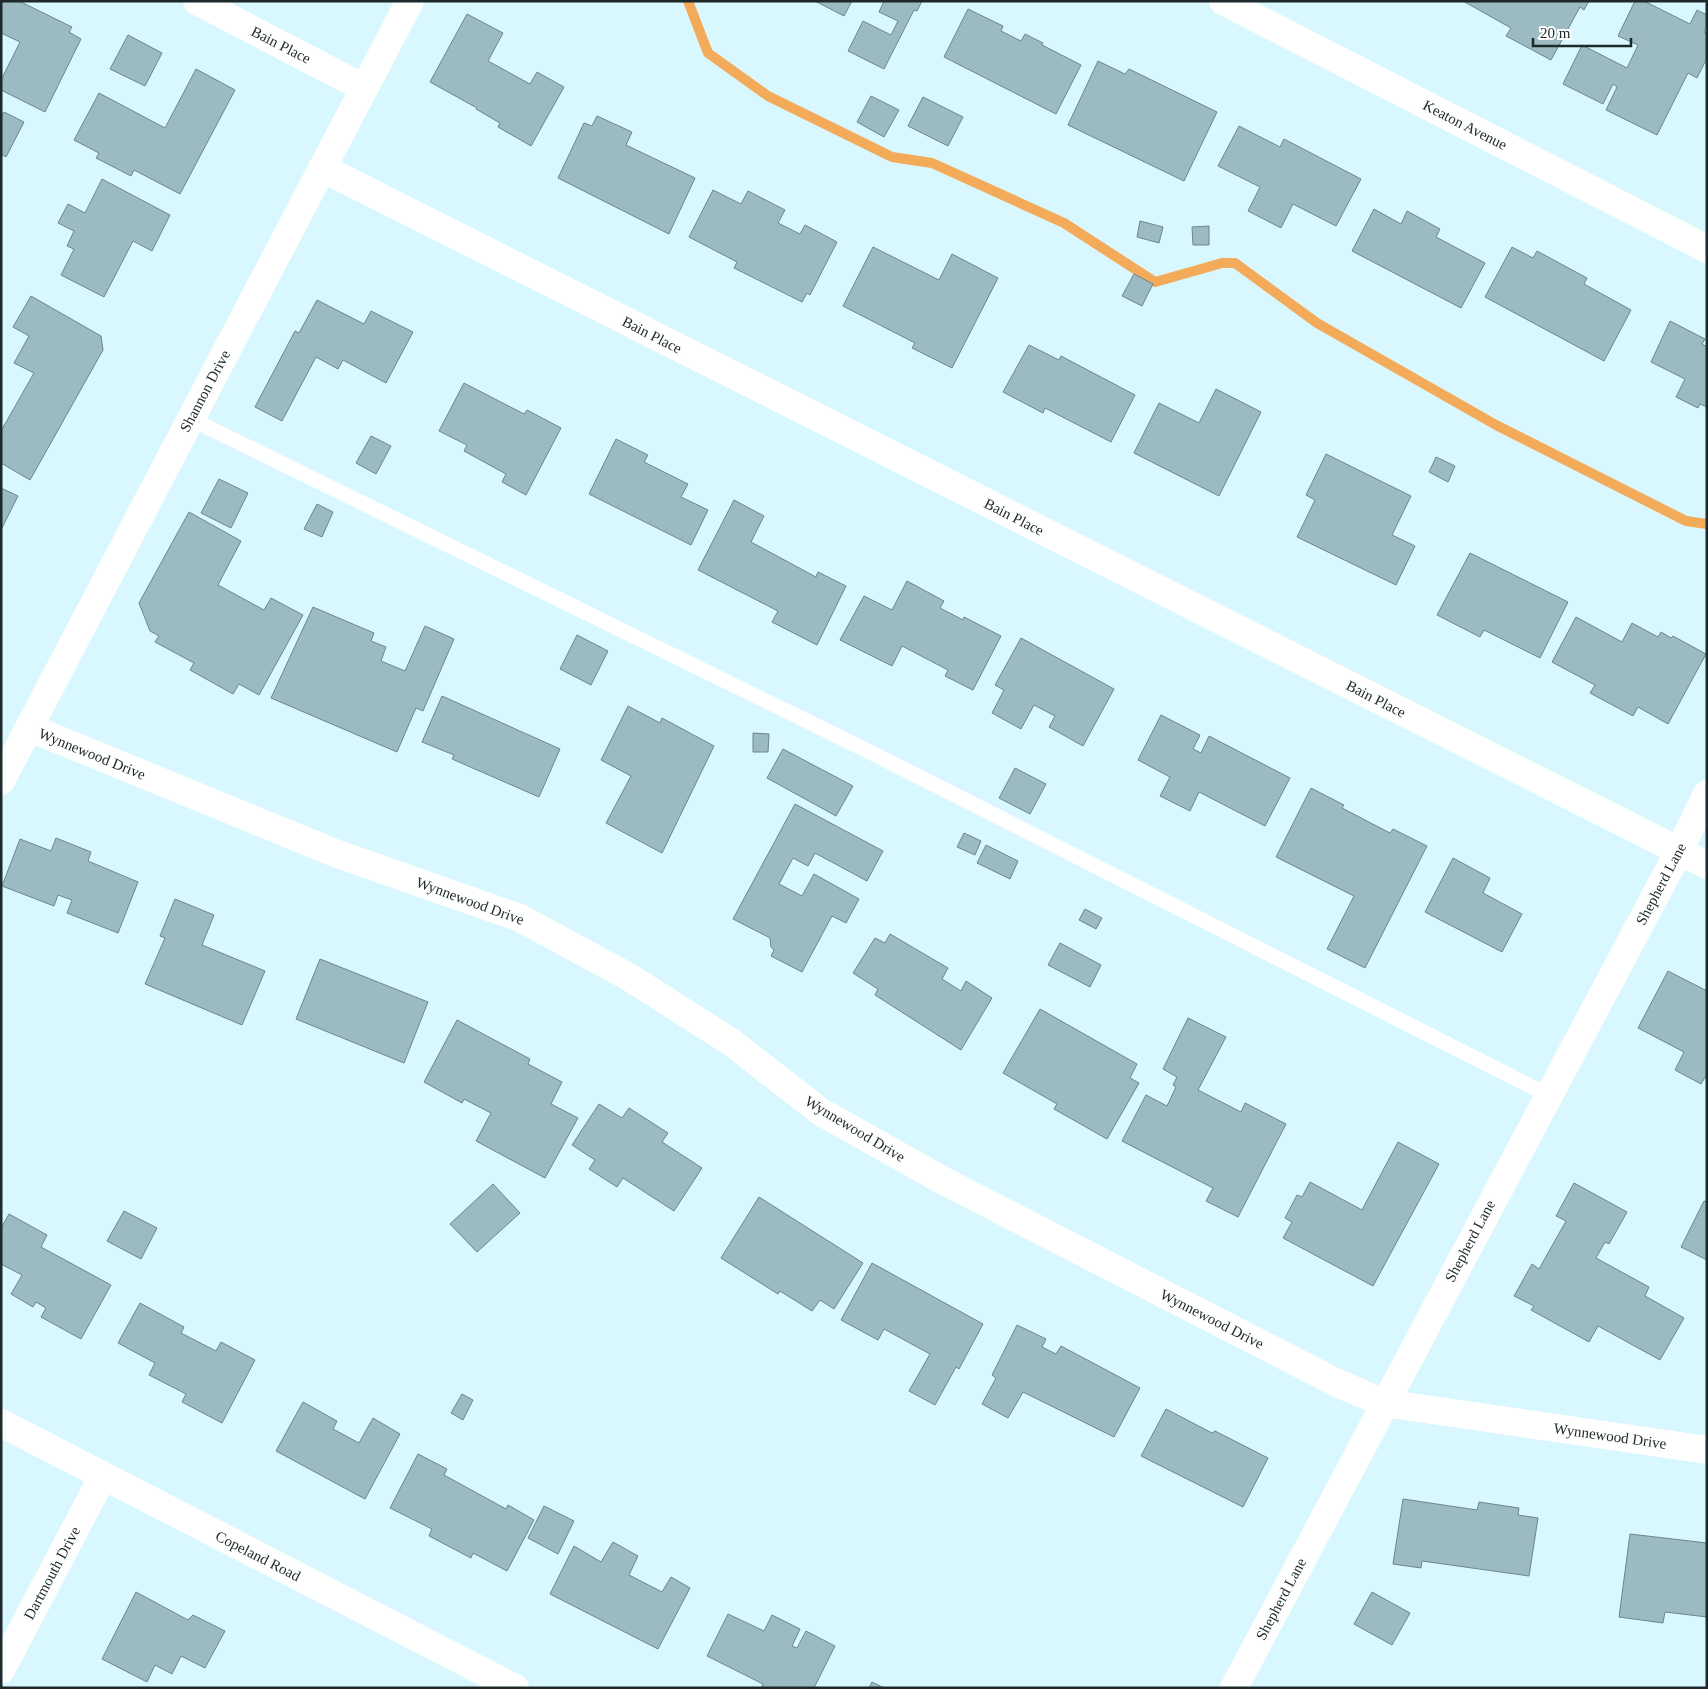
<svg xmlns="http://www.w3.org/2000/svg" width="1708" height="1689" font-family="Georgia,serif">
  <style>
    .lines { fill: none; stroke-linecap: round; stroke-linejoin: round }
    .stream { stroke: #f3ab5a; stroke-width: 10 }
    .building { fill: #9cbac1; stroke: #6a878e }
    .service { stroke: #fff; stroke-width: 15 }
    .minor { stroke: #fff; stroke-width: 28 }
    .tertiary { stroke: #fff; stroke-width: 28 }
    .labels { text-anchor: middle; dominant-baseline: central; stroke-width: 4.5; stroke-linejoin: round; paint-order: stroke }
    .street-label { font-size: 15px; fill: #1d292b; stroke: #fefefe }
  </style>
  <rect width="100%" height="100%" fill="#d8f7fe"/>
  <g class="lines">
    <path class="stream" d="M688 1 708 53 768 96 892 157 932 163 1064 223 1155 282 1222 263H1235L1317 323 1496 425 1686 521 1707 524"/>
  </g>
  <path class="building" d="M1 1H19L72 27 69 32 81 39 45 112 1 90V80L20 42 1 33Z
    M815 1H852L844 16Z
    M884 1H922L917 11 914 10 884 69 848 51 863 21 891 35 898 21 879 12Z
    M1463 1H1589L1584 10 1580 7 1551 60 1506 36 1511 28Z
    M1635 1H1644L1690 24 1697 10 1707 15V26L1704 32 1707 34V58L1697 78 1688 73 1657 135 1606 110 1617 87 1613 84 1603 104 1563 84 1582 45 1627 68 1638 45 1618 36Z
    M968 9 1003 26 1001 31 1021 41 1025 34 1043 43 1042 45 1081 65 1056 114 944 57Z
    M467 14 503 33 488 61 530 84 537 72 564 87 531 146 498 127 500 123 476 109 477 108 430 82Z
    M128 35 162 53 145 86 110 69Z
    M1098 61 1125 74 1129 69 1217 112 1184 181 1068 125Z
    M196 69 235 90 180 194 134 170 131 176 96 158 99 153 74 140 99 93 165 128Z
    M871 96 899 110 884 137 857 122Z
    M923 97 963 117 948 146 908 126Z
    M4 112 24 122 6 157 1 154V118Z
    M597 116 632 132 626 145 695 178 669 234 558 178 584 123 592 126Z
    M1239 126 1280 147 1284 139 1361 179 1336 226 1293 204 1281 228 1248 211 1260 187 1218 166Z
    M102 179 170 215 152 251 133 241 104 297 61 275 74 249 67 246 74 231 58 223 68 204 85 213Z
    M713 190 741 204 748 191 785 210 778 223 800 234 805 225 837 242 810 295 807 293 802 302 734 268 737 262 689 237Z
    M1374 209 1401 224 1407 211 1440 229 1436 237 1485 263 1461 308 1352 251Z
    M1140 221 1163 227 1159 243 1137 237Z
    M1209 226V245H1193L1192 227Z
    M873 247 939 280 952 254 998 278 952 368 912 348 915 343 843 306Z
    M1512 247 1533 258 1537 251 1587 278 1584 284 1631 310 1604 361 1485 297Z
    M1134 274 1153 284 1142 306 1122 296Z
    M31 296 101 336 103 350 30 480 1 463V431L34 373 14 363 29 336 13 327Z
    M317 300 364 324 371 311 413 332 386 383 343 360 338 369 316 357 282 421 255 407 295 331 299 333Z
    M1670 321 1705 339 1702 344 1707 347V407L1700 404 1698 408 1676 397 1685 379 1651 362Z
    M1029 345 1059 360 1061 356 1135 395 1111 442 1045 408 1043 413 1003 392Z
    M464 383 524 414 527 410 561 428 526 495 502 482 506 474 464 451 467 445 439 431Z
    M1216 389 1261 412 1219 496 1134 453 1159 403 1199 423Z
    M371 436 391 446 376 474 356 463Z
    M616 439 648 455 644 462 688 484 681 497 708 510 691 545 589 494Z
    M1326 454 1411 496 1392 535 1415 546 1396 585 1297 537 1315 500 1306 495Z
    M1436 457 1455 466 1448 482 1429 472Z
    M219 479 248 493 231 528 201 513Z
    M1 488 18 496 1 530Z
    M734 500 764 516 751 542 816 577 818 572 846 586 817 645 772 622 778 611 698 570Z
    M317 504 333 512 322 537 304 529Z
    M189 512 241 541 218 585 264 610 271 598 303 615 259 695 239 684 233 694 190 670 194 663 155 642 159 636 150 631 139 603Z
    M1470 553 1568 602 1540 658 1484 630 1480 637 1437 615Z
    M907 581 944 601 940 608 963 620 964 617 1001 636 973 690 945 676 948 670 902 646 892 666 840 640 864 596 892 610Z
    M313 607 374 633 371 641 386 647 381 661 405 671 425 626 454 639 423 711 416 708 397 752 271 698Z
    M1576 617 1622 642 1632 623 1658 637 1661 632 1671 638 1673 636 1706 654 1668 724 1638 707 1633 716 1590 693 1595 685 1552 662Z
    M577 635 608 651 591 685 560 669Z
    M1021 638 1114 689 1083 746 1049 727 1055 716 1034 705 1021 729 992 713 1004 690 995 685Z
    M442 696 560 749 539 797 452 759 454 755 422 742Z
    M628 706 660 723 662 718 714 746 662 853 606 823 631 776 601 760Z
    M1161 715 1200 735 1193 749 1201 753 1209 736 1290 778 1265 826 1199 792 1190 811 1160 796 1170 777 1138 760Z
    M753 733 769 734 768 752H753Z
    M783 749 853 786 836 816 767 778Z
    M1015 768 1046 784 1030 814 999 798Z
    M1311 788 1344 805 1342 808 1390 833 1393 829 1427 846 1365 968 1327 949 1354 896 1276 857Z
    M795 804 883 851 867 881 815 853 808 866 793 858 779 884 802 896 814 874 859 899 846 923 832 916 802 972 771 956 774 950 771 947 770 938 733 919Z
    M964 833 981 841 975 855 957 847Z
    M56 838 91 852 88 861 138 882 118 933 67 913 72 900 58 895 54 906 2 886 20 839 51 851Z
    M986 845 1018 861 1010 879 977 863Z
    M1453 858 1490 878 1483 893 1522 914 1502 952 1425 912Z
    M175 899 214 915 202 945 265 971 242 1025 145 984 165 938 160 936Z
    M1085 909 1102 918 1096 929 1079 920Z
    M890 934 948 968 942 979 961 991 966 981 992 998 961 1050 875 995 878 989 853 973 875 938 885 943Z
    M1060 943 1101 965 1090 987 1048 965Z
    M320 959 428 1002 404 1063 296 1019Z
    M1668 971 1707 991V1074L1701 1084 1675 1070 1684 1052 1638 1028Z
    M1040 1009 1137 1064 1130 1078 1139 1083 1107 1139 1054 1109 1057 1104 1003 1073Z
    M1188 1018 1226 1037 1198 1090 1241 1112 1245 1103 1286 1124 1238 1217 1206 1201 1213 1188 1122 1141 1146 1095 1167 1106 1176 1087 1173 1085 1177 1077 1163 1069Z
    M457 1020 530 1059 528 1064 562 1082 551 1104 578 1118 545 1178 476 1141 491 1113 464 1099 462 1103 424 1082Z
    M599 1104 622 1118 629 1108 668 1133 662 1142 702 1168 674 1211 623 1178 617 1187 589 1169 595 1160 572 1145Z
    M1398 1142 1439 1164 1373 1286 1283 1238 1292 1222 1285 1218 1297 1195 1302 1197 1310 1182 1362 1210Z
    M1574 1183 1627 1212 1609 1244 1605 1242 1596 1258 1649 1287 1645 1296 1684 1318 1660 1360 1598 1326 1589 1342 1531 1310 1534 1306 1514 1296 1532 1264 1539 1269 1566 1221 1556 1216Z
    M493 1184 520 1213 477 1252 450 1224Z
    M759 1197 863 1263 834 1309 820 1300 812 1311 780 1291 778 1294 721 1258Z
    M1704 1201 1707 1202V1260L1681 1247Z
    M124 1211 157 1228 141 1259 107 1241Z
    M9 1214 47 1235 41 1247 111 1285 81 1339 41 1317 46 1308 36 1302 33 1307 11 1294 22 1275 1 1264V1228Z
    M872 1263 983 1324 959 1369 956 1367 935 1405 909 1391 930 1354 884 1329 878 1340 841 1320Z
    M140 1303 184 1327 181 1333 216 1351 221 1342 255 1360 222 1423 182 1402 186 1394 149 1375 155 1363 118 1343Z
    M1017 1325 1046 1339 1042 1347 1056 1354 1061 1346 1140 1388 1114 1437 1023 1392 1008 1418 982 1404 996 1378 992 1375Z
    M462 1394 473 1400 463 1420 451 1413Z
    M303 1402 337 1421 333 1429 359 1443 373 1418 400 1434 365 1499 276 1451Z
    M1166 1409 1212 1433 1215 1431 1268 1458 1243 1507 1141 1456Z
    M418 1454 447 1469 444 1475 506 1509 508 1505 534 1520 507 1571 473 1553 471 1558 429 1536 432 1529 390 1508Z
    M1403 1499 1477 1510 1479 1502 1519 1508 1518 1515 1538 1518 1529 1576 1422 1561 1421 1568 1393 1564Z
    M544 1506 574 1521 558 1554 528 1538Z
    M1630 1534 1707 1543V1617L1665 1612 1663 1623 1619 1617Z
    M613 1542 638 1556 629 1575 662 1592 671 1577 690 1588 658 1649 550 1594 574 1546 601 1562Z
    M136 1592 188 1620 193 1615 225 1631 205 1668 181 1656 172 1674 155 1665 147 1682 102 1659Z
    M1372 1592 1410 1613 1392 1645 1354 1624Z
    M728 1614 764 1631 772 1615 800 1629 792 1646 797 1648 806 1631 835 1646 814 1688H761L763 1684 707 1656Z
    M872 1682 884 1688H869Z"/>
  <g class="lines">
    <path class="service" d="M191 419 868 751 1548 1095"/>
    <path class="minor" d="M197 1 364 88
      M1223 1 1707 249
      M322 168 1707 865
      M30 728 335 853 520 918 629 977 731 1042 821 1112 942 1180 1337 1383 1384 1403 1707 1450
      M1 781 410 1
      M1 1670 103 1476
      M1234 1688 1679 851 1707 794"/>
    <path class="tertiary" d="M1 1423 515 1688"/>
  </g>
  <g class="labels">
    <g class="street-label">
      <text transform="translate(281 45) rotate(27)">Bain Place</text>
      <text transform="translate(1465 125) rotate(27)">Keaton Avenue</text>
      <text transform="translate(652 335) rotate(27)">Bain Place</text>
      <text transform="translate(205 391) rotate(-62)">Shannon Drive</text>
      <text transform="translate(1014 517) rotate(27)">Bain Place</text>
      <text transform="translate(1376 699) rotate(27)">Bain Place</text>
      <text transform="translate(92 754) rotate(22)">Wynnewood Drive</text>
      <text transform="translate(1661 884) rotate(-62)">Shepherd Lane</text>
      <text transform="translate(470 901) rotate(20)">Wynnewood Drive</text>
      <text transform="translate(855 1129) rotate(31)">Wynnewood Drive</text>
      <text transform="translate(1470 1241) rotate(-62)">Shepherd Lane</text>
      <text transform="translate(1212 1319) rotate(27)">Wynnewood Drive</text>
      <text transform="translate(1610 1436) rotate(8)">Wynnewood Drive</text>
      <text transform="translate(258 1556) rotate(27)">Copeland Road</text>
      <text transform="translate(52 1573) rotate(-62)">Dartmouth Drive</text>
      <text transform="translate(1281 1599) rotate(-62)">Shepherd Lane</text>
    </g>
  </g>
  <rect width="1708" height="1689" fill="none" stroke="#1d292b" stroke-width="5"/>
  <path d="M1533 38v8h98v-8" fill="none" stroke="#1d292b" stroke-width="2.5"/>
  <text x="1540" y="38" font-size="15" fill="#1d292b" stroke="#fefefe" stroke-width="4" paint-order="stroke">20 m</text>
</svg>
